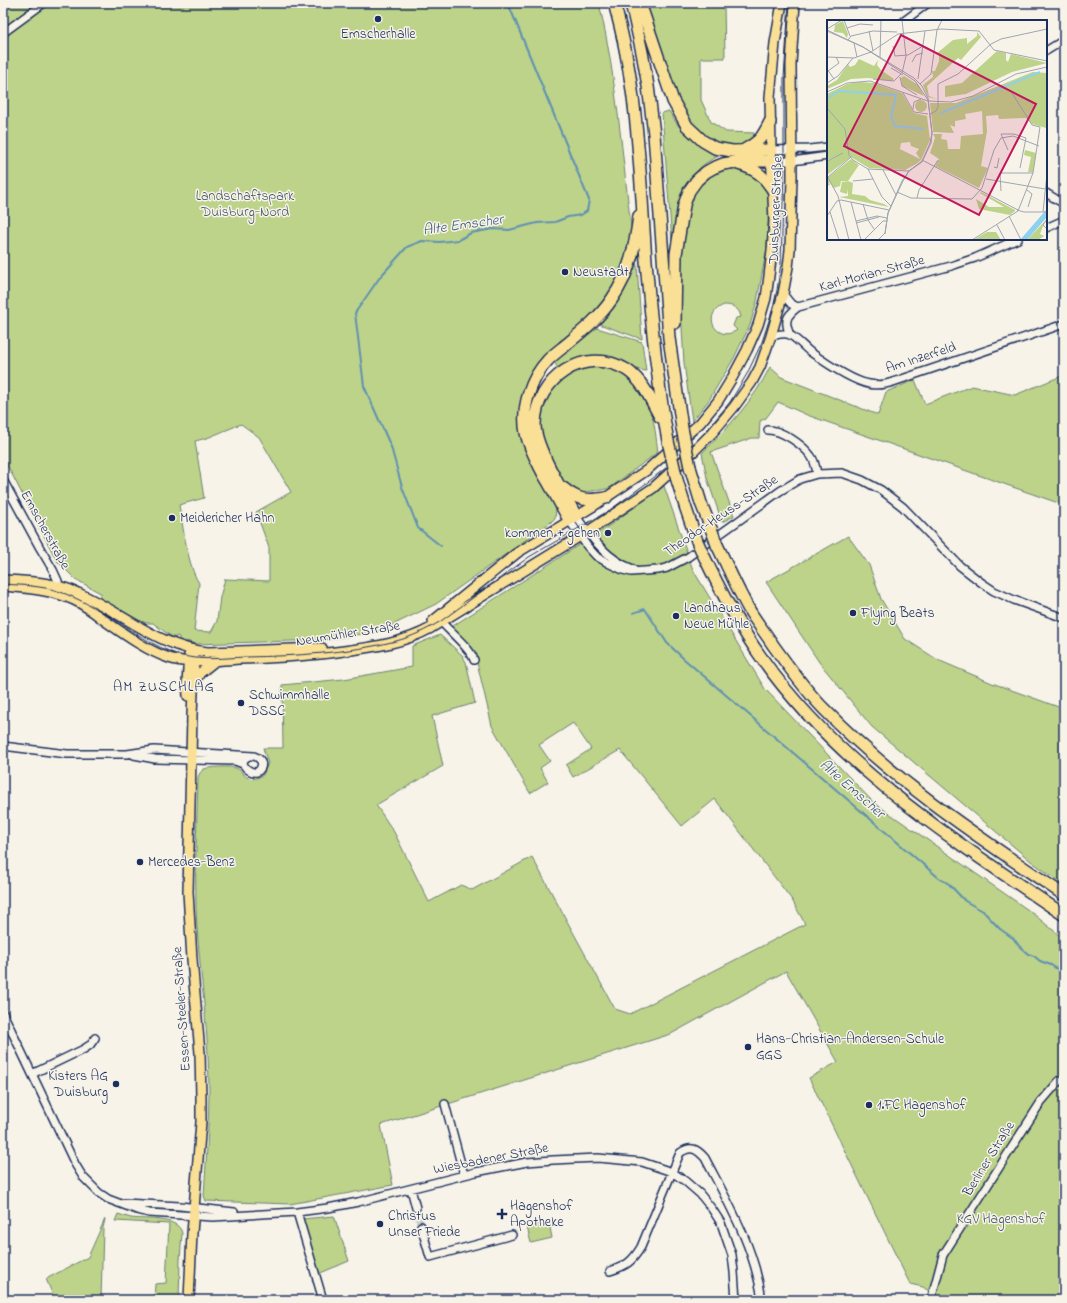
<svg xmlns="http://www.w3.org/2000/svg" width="1067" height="1303" font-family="'Indie Flower',sans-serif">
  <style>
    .green { fill: #bdd389; stroke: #6c8174; fill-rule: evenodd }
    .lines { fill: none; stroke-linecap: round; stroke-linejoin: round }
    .stream { stroke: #5f90b4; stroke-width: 2 }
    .minor-tunnel { stroke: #cbcccc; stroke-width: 7; stroke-dasharray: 7 3.5; stroke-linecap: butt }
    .minor-casing { stroke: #1b2f5e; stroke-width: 10 }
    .major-casing { stroke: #1b2f5e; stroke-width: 12 }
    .highway-casing { stroke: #1b2f5e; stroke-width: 14 }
    .minor { stroke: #f7f3e8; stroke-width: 7 }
    .major { stroke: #fadf96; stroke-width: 9 }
    .highway { stroke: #fadf96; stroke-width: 11 }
    .tram { stroke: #1b2f5e; stroke-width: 1 }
    .highway-bridge-casing { stroke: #1b2f5e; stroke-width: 14; stroke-linecap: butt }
    .highway-bridge { stroke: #fadf96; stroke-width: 11 }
    .poi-dot { fill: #1b2f5e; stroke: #f7f3e8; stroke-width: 1.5 }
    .labels { text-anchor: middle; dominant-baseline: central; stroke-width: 3; stroke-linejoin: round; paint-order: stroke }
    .poi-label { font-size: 14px; fill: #1b2f5e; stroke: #f7f3e8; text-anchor: start }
    .park-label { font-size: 14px; fill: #445869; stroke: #f7f3e8 }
    .street-label { font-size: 14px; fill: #1b2f5e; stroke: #f7f3e8 }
    .water-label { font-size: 15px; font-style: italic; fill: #375882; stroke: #f7f3e8 }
    .neighbourhood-label { font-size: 15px; letter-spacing: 1px; fill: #1b2f5e; stroke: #f7f3e8 }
    .inset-river { fill: none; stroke: #8cd1ee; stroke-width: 2 }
    .inset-road { fill: none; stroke: #9fa5b1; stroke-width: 1 }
    .view { fill: #c2185b; fill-opacity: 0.15; stroke: #c2185b; stroke-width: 2 }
    .inset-edge { fill: none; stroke: #1b2f5e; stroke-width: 2 }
  </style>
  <rect width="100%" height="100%" fill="#f7f3e8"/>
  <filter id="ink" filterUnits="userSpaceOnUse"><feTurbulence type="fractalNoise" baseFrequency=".025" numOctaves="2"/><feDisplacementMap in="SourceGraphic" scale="8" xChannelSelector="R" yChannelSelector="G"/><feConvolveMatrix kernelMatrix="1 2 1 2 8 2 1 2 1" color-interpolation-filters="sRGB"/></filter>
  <g filter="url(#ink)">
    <path class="green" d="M3 3H599C617 79 622 157 632 234L629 251 616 285 598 310 582 326 546 355 523 402 558 509 556 510 555 518 551 522 436 604 380 631 325 640 195 644 187 641V643L179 641V637L176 636 175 638 172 637 153 623H147L138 620 98 597 102 594 75 579 57 561 3 457ZM241 424 259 437 291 492 256 512 269 548V581L225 579 220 597 217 621 211 632 194 631 199 583C188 567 183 526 179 505L204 498 195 441 207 438Z
      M644 3H724L725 58H701V100L711 122 726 132 754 133 753 142C726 152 700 139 685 115 677 101 672 82 667 67 659 45 652 24 644 3Z
      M669 111C683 136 694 143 721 152V155C681 171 681 205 672 242L662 113Z
      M728 167 740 168 751 172 767 186 769 196 767 247 757 301 750 325 734 358 709 400 692 421 684 363 680 293 683 237 688 208 693 192 706 176ZM724 305C733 305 739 308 741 317L736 318 733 326 737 330C717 344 700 314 724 305Z
      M635 264 637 265 642 339 599 324 613 308Z
      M597 328 642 342 646 371 630 368 621 363 558 369 554 361Z
      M593 366C598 367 603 367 608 368 629 373 643 390 650 410 655 422 656 439 658 452L611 487C602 492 590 489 581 494L564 484 548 456 539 426 540 413 551 388 564 377 583 368Z
      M770 367 781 377 878 415 886 392 915 380 925 404 972 386 1015 395 1064 375V505L807 415 778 402 766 418 760 421 759 438H752L711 452 734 516 722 522 707 478 702 453C728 428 754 400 770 367Z
      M664 486 693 570 765 689 873 802 1031 912 1064 939V1079L1053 1093 1064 1083V1300H937L939 1298 923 1287 910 1284 809 1078 838 1062 786 971 671 1034 381 1125 393 1185 290 1204 206 1201 204 1196C206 1161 209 1126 209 1090 209 1036 201 982 197 928 194 878 197 827 198 777 199 774 201 771 204 769 209 767 230 766 236 768 239 769 241 771 243 774 250 781 256 779 263 775L268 763 263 748H283L282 685 344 679 412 667V646L440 635 462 655 466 662 475 703 432 716 443 766 376 805 394 832 429 902 461 885 472 890 532 857 615 1009 630 1014 805 924 792 900 715 799 682 826 620 750 573 777 566 765 591 749 573 723 539 745 550 761 540 768 548 782 530 793 492 726 475 654 451 627 610 525Z
      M848 536 869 565 881 599 905 639 938 660 992 683 1064 709V885L1032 862 872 727 819 662 766 582Z
      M118 1214C122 1215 127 1217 131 1218 145 1220 178 1216 182 1233L180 1260 179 1300H154L155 1284 166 1283 169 1224 115 1221Z
      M334 1216 349 1261 318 1274 302 1219Z
      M105 1219 103 1228 101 1300H55L46 1279 88 1257Z
      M549 1222 552 1238 531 1243 527 1227Z"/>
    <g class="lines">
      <path class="stream" d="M441 546 418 528 402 487 391 447 364 386 355 313 380 277 407 247 422 241 440 242 458 240 471 233 493 229 509 230 537 223 555 222 568 217 581 215 587 211 589 200 508 3
        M633 613 645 609 667 643 684 659 939 878 949 884 965 901 983 911 1000 929 1013 938 1020 947 1028 954 1034 956 1040 961 1051 965 1060 971 1064 980"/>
      <path class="minor-tunnel" d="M416 1208 421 1226"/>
      <defs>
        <path id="minor" d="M904 21 928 3
          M3 33 44 3
          M1046 51 1064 40
          M771 150 809 149 828 147
          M771 161H792L828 156
          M1046 193 1064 204
          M1046 228 1064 220
          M783 294 791 304 798 307
          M790 335C784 321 786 316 798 307L951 266 975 258 1018 239
          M771 336C777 335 784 332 790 335 797 339 803 346 809 351 823 361 852 381 869 384 878 386 888 384 896 381L1064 324
          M768 430C782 430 803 445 811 456 815 461 816 468 817 474
          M3 480 40 548 53 570 58 581 59 589
          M576 516C591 538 608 560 633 569
          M569 520 587 546 596 556 608 563 623 570 631 572 658 570 667 568 688 557 780 491 800 479 817 474 842 473 862 480 881 490 903 507 960 566 982 583 994 591 1014 600 1064 618
          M438 618C447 630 470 647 474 660
          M3 746 67 754H127L154 750 254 756C263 759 264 767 257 772 250 773 246 769 243 764L244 759 249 756
          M134 755 155 759 235 761 243 764
          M3 1013 75 1164 83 1177 99 1193 108 1199 137 1210 149 1213 213 1217 297 1212 328 1208 358 1202 476 1172 527 1162 553 1160 598 1158 642 1162 672 1172 685 1181 700 1194 712 1209 721 1223 732 1255 734 1272 736 1300
          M32 1074 84 1049 90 1045 95 1038
          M445 1104 464 1175
          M411 1189 416 1208
          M124 1203 180 1206 234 1212
          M297 1212 323 1300
          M421 1226 430 1257 512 1235
          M610 1271C626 1266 632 1262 641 1247L680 1153C691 1145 697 1149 705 1158 729 1204 755 1248 762 1300
          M931 1300 943 1255 1041 1102 1059 1081"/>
        <path id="major" d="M3 580C28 581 54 582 78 593 120 611 162 649 208 652L322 648
          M3 586C27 588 52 590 74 600 85 605 95 613 104 620 124 634 146 650 169 658 189 665 218 660 239 659 274 658 309 656 344 651 374 647 404 643 431 628L587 532 653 488 693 452 713 432 734 407 752 382 760 367 771 336 783 294 788 267 790 250 792 177 791 64 795 3
          M433 621 517 553 592 507 647 470 700 423 718 401 732 378 747 350 758 325 766 298 769 276 772 251 774 221 771 150 770 97 775 43 782 3
          M194 683 200 673 215 661
          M188 696 187 683 189 655
          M189 1300 192 1233 201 1122V1097L200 1053 192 959 188 892 192 715 194 671 193 656"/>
        <path id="highway" d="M614 3C638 86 640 175 646 261 651 321 657 381 668 441
          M631 3 642 52 648 86 654 134 669 338 682 428
          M640 3 673 101 687 126 703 141 715 148 732 151 771 150
          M744 150C760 141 762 138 770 122
          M738 164C756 169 763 175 773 190
          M675 323 676 254 684 205 689 191 697 180 706 172 713 168 723 164 742 161H771
          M690 467 701 503 712 531
          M677 480 685 506 697 541
          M563 488C579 501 587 501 606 498
          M576 516C565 495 535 448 535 425 535 379 585 344 627 370 643 381 651 400 660 417
          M569 520C561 505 553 490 544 475 537 461 529 448 526 433 521 407 531 378 548 360 554 354 561 349 567 344 584 330 600 317 612 299 630 273 635 246 639 216
          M717 545C728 567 738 591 751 613 758 624 766 634 773 645 789 667 805 690 824 709 895 782 980 838 1064 895
          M703 554C720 590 738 625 761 657 839 768 954 840 1064 915"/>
      </defs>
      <use href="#minor" class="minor-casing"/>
      <use href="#major" class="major-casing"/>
      <use href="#highway" class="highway-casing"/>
      <use href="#minor" class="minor"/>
      <use href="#major" class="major"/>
      <use href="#highway" class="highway"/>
      <path class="tram" d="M3 584C15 585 27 585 39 587 58 589 76 598 93 607 120 621 143 641 171 652 195 662 221 658 246 657 294 656 350 653 396 641 412 637 426 630 441 621L529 557 610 510 648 482 677 459 702 436 730 402 747 374 762 342 773 308 777 290 781 263 784 171V78L789 3"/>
      <defs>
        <path id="highway-bridge" d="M682 428 690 467
          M668 441 677 480
          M712 531 717 545
          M697 541 703 554"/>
      </defs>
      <use href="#highway-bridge" class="highway-bridge-casing"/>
      <use href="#highway-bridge" class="highway-bridge"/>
    </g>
  </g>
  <g class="poi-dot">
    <circle cx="378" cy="19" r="4"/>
    <circle cx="565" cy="272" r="4"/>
    <circle cx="172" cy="518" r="4"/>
    <circle cx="608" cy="533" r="4"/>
    <circle cx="853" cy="613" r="4"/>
    <circle cx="676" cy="616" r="4"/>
    <circle cx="241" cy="703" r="4"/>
    <circle cx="140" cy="862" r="4"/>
    <circle cx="748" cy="1047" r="4"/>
    <circle cx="116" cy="1084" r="4"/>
    <circle cx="869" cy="1105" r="4"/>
    <path d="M500 1208h4v4h4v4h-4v4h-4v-4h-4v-4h4z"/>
    <circle cx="380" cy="1224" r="4"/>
  </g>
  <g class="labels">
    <g class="poi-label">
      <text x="378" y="34" text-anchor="middle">Emscherhalle</text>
      <text x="573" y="272">Neustadt</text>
      <text x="180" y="518">Meidericher Hahn</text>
      <text x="600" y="533" text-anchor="end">kommen + gehen</text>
      <text x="684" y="608">Landhaus<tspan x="684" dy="16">Neue Mühle</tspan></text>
      <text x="861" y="613">Flying Beats</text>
      <text x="249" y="695">Schwimmhalle<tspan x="249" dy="16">DSSC</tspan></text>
      <text x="148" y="862">Mercedes-Benz</text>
      <text x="756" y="1039">Hans-Christian-Andersen-Schule<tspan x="756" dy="16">GGS</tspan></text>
      <text x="108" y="1076" text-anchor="end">Kisters AG<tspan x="108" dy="16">Duisburg</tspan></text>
      <text x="877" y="1105">1.FC Hagenshof</text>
      <text x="510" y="1206">Hagenshof<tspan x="510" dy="16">Apotheke</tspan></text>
      <text x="388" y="1216">Christus<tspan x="388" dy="16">Unser Friede</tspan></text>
    </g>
    <g class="park-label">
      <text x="245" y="196">Landschaftspark<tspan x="245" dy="16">Duisburg-Nord</tspan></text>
      <text x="1001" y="1219">KGV Hagenshof</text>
    </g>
    <g class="street-label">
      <text transform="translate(776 210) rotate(-88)">Duisburger Straße</text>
      <text transform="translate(872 274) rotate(-15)">Karl-Morian-Straße</text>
      <text transform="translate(921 358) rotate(-18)">Am Inzerfeld</text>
      <text transform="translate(721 516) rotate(-34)">Theodor-Heuss-Straße</text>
      <text transform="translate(45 530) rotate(61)">Emscherstraße</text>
      <text transform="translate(348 634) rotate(-9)">Neumühler Straße</text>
      <text transform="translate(182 1009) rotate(-94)">Essen-Steeler-Straße</text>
      <text transform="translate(491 1159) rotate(-11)">Wiesbadener Straße</text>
      <text transform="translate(989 1159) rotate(-58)">Berliner Straße</text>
    </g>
    <g class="water-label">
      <text transform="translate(463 225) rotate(-8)">Alte Emscher</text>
      <text transform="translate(852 789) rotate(41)">Alte Emscher</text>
    </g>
    <g class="neighbourhood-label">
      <text x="164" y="687">AM ZUSCHLAG</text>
    </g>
  </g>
  <g transform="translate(827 20)">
    <rect width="220" height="220" fill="#f7f3e8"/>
    <path d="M16 1 21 14 20 18 16 13 7 12 8 5ZM150 12 154 17 134 40 131 38 100 66 102 76 110 79 101 77 96 65 106 57 105 51H108L112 41V35L109 34 126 20 140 18V24L150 16ZM170 31 179 33V40L181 42 184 34 220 43 185 52 139 74 118 77V66L135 63ZM32 39 47 46 51 40 50 45 54 50 67 59 65 61 41 58 24 59 0 69V66L10 60 21 44 23 47 28 45ZM206 52 220 53 219 108 205 104 199 98 172 99 171 95 159 96 160 111 154 146 161 148 152 168 108 146 112 139 103 133 108 118 106 114H115L114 119 120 120 121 129H133L134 116 156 114 155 91 138 94 139 99 128 101V107L123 105 127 113 106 112 103 83H129ZM77 56 91 65 97 76 75 66 74 58ZM32 62 47 63 75 73 87 93 100 96 103 120 94 140 89 144 78 150 42 148 24 137 0 155V141L10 136 0 140V74L20 64ZM83 122 84 126 92 129 89 133 93 139 73 129 74 123ZM88 86a6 6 0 1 1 12 0a6 6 0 1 1-12 0ZM198 130 209 133 206 152H201L204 137 197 135ZM24 139 32 145 21 161 26 163 25 174 38 176 43 180 57 184 62 187 12 177 21 176V169L20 174 13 172 15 162H23L14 161 13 166 7 168 2 161 3 165 0 166V158ZM154 172 188 190V191L183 195 152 189 149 179 162 187H177L153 173 150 178ZM218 201 213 214 217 216 211 220H200ZM160 212H169L174 220 148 219Z" fill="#bdd389" fill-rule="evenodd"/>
    <path d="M220 176V197L200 220H193L219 190Z" fill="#8cd1ee"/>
    <path class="inset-river" d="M0 78 12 71 69 75 64 97 68 106 97 109M114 93 213 52"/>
    <path class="inset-road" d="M17 0 23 16M75 0 79 36 75 53M20 8 33 4 46 5M0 9 15 0M0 10 36 27 88 61 101 80 105 113 103 123 95 141 82 151 75 161 61 193 58 213 51 220M0 11 36 27 87 58 95 66 101 78 105 113 104 123 95 142 82 151 76 161 61 193 58 214M42 11 46 31M71 14 114 9 152 11 167 30 220 41M21 20 24 16 46 11 70 12M27 23 30 37M66 26 68 36 81 35 96 26M0 37 27 38 44 32 71 14M53 37 54 0M85 42 89 35 96 33M64 48 76 55M0 49 7 59M1 51 12 43 9 37M73 57 75 66 90 75M46 59 67 61 74 54M91 59 98 11M0 63 11 56 26 38M93 64 104 54 110 10 115 0M0 72 20 63 43 61 101 81 124 82 146 76 189 54 220 47M76 73 87 92 101 94M0 88 18 109 22 135 26 140 41 149 82 151M86 89 87 82 94 79M103 94 109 91 111 87V64L131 54 164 24 174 19 220 9M181 130 174 114H187L199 118 193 148M95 140 191 190M0 141 16 133M167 147 170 148 172 138M41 149 55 177 64 186M56 150 69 175M0 156 11 176 22 220M1 157 24 137M159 159 218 169M26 161 46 159M200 170 205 174 201 187M174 171 173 153H206M70 172 84 178 145 179 155 168 167 130 174 118 186 116 212 126M90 178 92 170 111 140M24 182 34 220M36 184 41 200 47 209M190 190 197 192H220M3 192 12 220M216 192 220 154M0 196 10 181 14 180 62 190M182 196 194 220M220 199 216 205 220 209M29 201 50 196 60 198M29 203 52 197M170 205 178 220M37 220 56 201H60M145 220 191 191 206 153 213 107 205 105 185 73"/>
    <path class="view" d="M74 15 209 84 152 195 17 126Z"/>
    <rect width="220" height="220" class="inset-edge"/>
  </g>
  <rect width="1067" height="1303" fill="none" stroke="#f7f3e8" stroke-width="16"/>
  <rect x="8" y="8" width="1051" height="1287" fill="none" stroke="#1b2f5e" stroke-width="1.5" filter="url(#ink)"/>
</svg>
